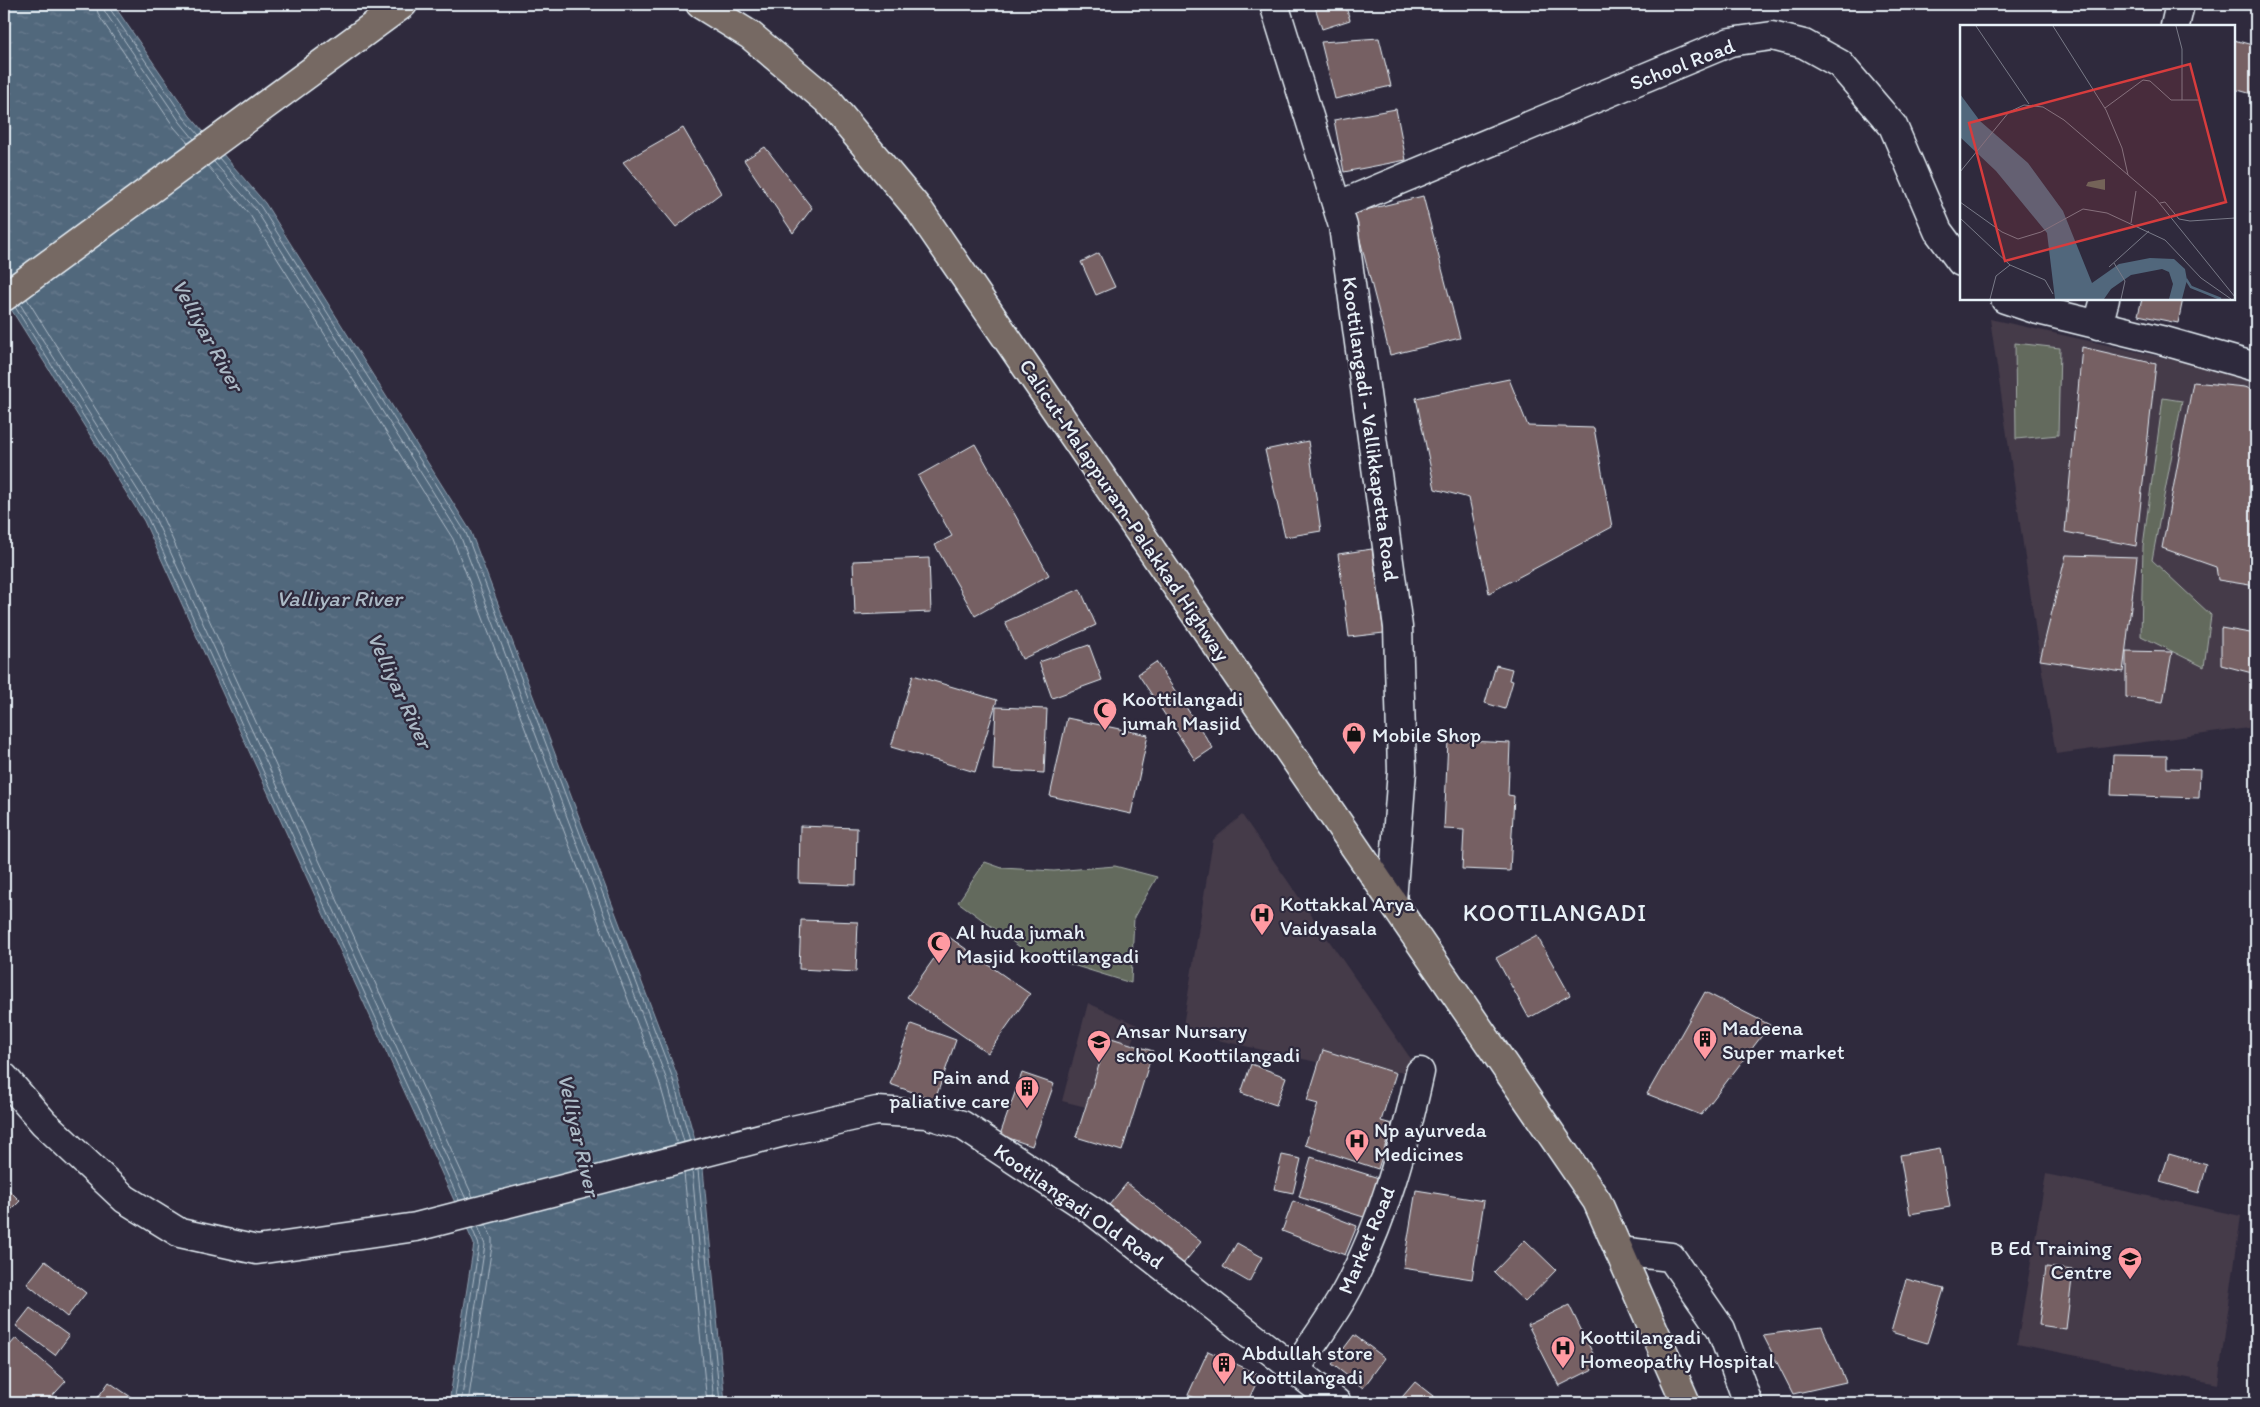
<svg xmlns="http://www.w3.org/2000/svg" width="2260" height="1407" font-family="Itim,sans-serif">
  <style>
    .built { fill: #443a49 }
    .park { fill: #636a5d; stroke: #a6aeaa }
    .water { fill: url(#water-ripples); stroke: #8d9eae }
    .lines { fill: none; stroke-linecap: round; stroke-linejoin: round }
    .shore { stroke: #acbac6; stroke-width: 1 }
    .building { fill: #766064; stroke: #e8f1f8 }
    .street-casing { stroke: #e8f1f8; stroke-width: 31 }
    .secondary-casing { stroke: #e8f1f8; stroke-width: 31 }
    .highway-casing { stroke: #e8f1f8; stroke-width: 31 }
    .street { stroke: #2f2a3d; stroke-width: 28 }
    .secondary { stroke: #2f2a3d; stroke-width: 28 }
    .highway { stroke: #766964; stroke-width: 28 }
    .labels { text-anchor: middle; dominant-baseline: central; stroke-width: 4.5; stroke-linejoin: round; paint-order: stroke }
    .street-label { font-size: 21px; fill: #e8f1f8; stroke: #2f2a3d }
    .poi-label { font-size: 21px; fill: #e8f1f8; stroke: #2f2a3d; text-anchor: start }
    .water-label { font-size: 22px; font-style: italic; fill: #acbac6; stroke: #2f2a3d }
    .quarter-label { font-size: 24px; letter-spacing: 1px; fill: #e8f1f8; stroke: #2f2a3d }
    .inset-river { fill: none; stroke: #51677c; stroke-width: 2.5 }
    .inset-road { fill: none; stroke: #797a88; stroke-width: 1 }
    .view { fill: #d83c3d; fill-opacity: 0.15; stroke: #d83c3d; stroke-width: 2.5 }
    .inset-edge { fill: none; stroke: #e8f1f8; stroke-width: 2.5 }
  </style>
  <defs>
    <pattern id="water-ripples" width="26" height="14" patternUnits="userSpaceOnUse" patternTransform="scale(1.25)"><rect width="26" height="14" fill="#51677c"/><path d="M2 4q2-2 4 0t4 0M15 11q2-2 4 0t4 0" fill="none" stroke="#6a7d8f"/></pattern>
  </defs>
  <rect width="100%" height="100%" fill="#2f2a3d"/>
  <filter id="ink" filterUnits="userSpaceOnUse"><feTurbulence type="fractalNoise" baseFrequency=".02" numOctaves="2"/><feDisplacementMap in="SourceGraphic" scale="10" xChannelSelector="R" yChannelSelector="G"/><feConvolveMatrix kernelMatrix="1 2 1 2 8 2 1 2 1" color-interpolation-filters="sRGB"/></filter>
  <g filter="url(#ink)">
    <path class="built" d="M1990 319 2256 378V727L2056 754 2040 660Z
      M1242 815 1420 1072H1361L1182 1032 1213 840Z
      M1088 1003 1137 1025 1110 1113 1062 1101Z
      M2046 1174 2241 1216 2218 1384 2017 1344Z"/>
    <path class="park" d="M2015 343 2060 348 2058 435 2016 439Z
      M2163 398 2182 401 2152 560 2211 615 2204 667 2141 636 2143 546Z
      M985 862 1002 868 1054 871 1115 866 1157 877 1134 917 1131 983 1024 950 958 902Z"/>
    <path class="water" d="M4 4H113L190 116 265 203 470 530 677 1075 703 1169 725 1403H449L474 1244 144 521 4 298Z"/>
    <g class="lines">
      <path class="shore" d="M95 4 99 16 174 127 188 143
        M103 4 105 12 180 122 194 139
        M109 4 110 9 185 119 199 135
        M219 158 261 207 466 533 672 1076 690 1141
        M214 162 256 210 460 535 666 1078 684 1142
        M208 166 250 215 453 539 659 1081 677 1144
        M27 299 160 512 473 1197
        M20 304 154 516 466 1199
        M15 307 148 519 459 1200
        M698 1170 720 1403
        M692 1171 714 1403
        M684 1173 707 1403
        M454 1403 479 1245 472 1228
        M461 1403 485 1245 478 1226
        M468 1403 492 1246V1238L486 1225"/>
    </g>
    <path class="building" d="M1314 4H1345L1350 20 1322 29Z
      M1379 38 1391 86 1335 99 1321 42Z
      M2234 40 2256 46V95L2234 89Z
      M1396 109 1406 160 1344 172 1334 120Z
      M683 128 721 193 676 227 623 162Z
      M765 147 812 208 793 233 744 160Z
      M1423 196 1460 338 1390 355 1353 213Z
      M1099 253 1115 287 1096 295 1081 262Z
      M2142 299H2183L2178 323 2138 315Z
      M2082 347 2156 364 2136 546 2065 532Z
      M1509 379 1528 426 1594 428 1612 527 1489 593 1469 498 1435 489 1416 398Z
      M2193 382 2245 387 2256 391V586L2218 580 2216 567 2162 548Z
      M1308 441 1321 531 1285 537 1265 450Z
      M975 444 1049 575 975 616 935 545 952 536 918 476Z
      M1372 549 1384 633 1349 637 1338 554Z
      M2066 555 2137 557 2123 672 2040 660Z
      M929 558 931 612 855 615 853 561Z
      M1080 589 1096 625 1022 659 1005 622Z
      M2221 628 2256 634V674L2221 665Z
      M1089 645 1102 680 1052 698 1039 662Z
      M2126 651 2172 652 2163 702 2126 697Z
      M1156 662 1213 748 1195 760 1138 674Z
      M1496 665 1512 669 1509 680 1513 681 1505 709 1485 703Z
      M913 675 997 700 975 772 891 747Z
      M996 707 1047 709 1044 773 993 770Z
      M1067 718 1148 735 1131 814 1050 796Z
      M1448 740 1510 743 1508 795 1514 796 1510 871 1462 869 1464 830 1444 829Z
      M2113 755 2167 756V768L2200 769 2199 798 2111 795Z
      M800 826 857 828 856 885 799 883Z
      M801 920 858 922 856 972 799 969Z
      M1537 936 1570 995 1529 1018 1496 958Z
      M949 937 1030 994 988 1053 907 997Z
      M1705 992 1770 1025 1701 1115 1647 1094Z
      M911 1024 956 1040 935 1100 890 1084Z
      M1108 1037 1153 1051 1122 1151 1076 1137Z
      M1323 1050 1396 1073 1381 1121 1392 1124 1378 1169 1305 1145 1318 1104 1307 1101Z
      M1251 1064 1286 1077 1276 1105 1241 1093Z
      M1022 1073 1054 1084 1032 1146 1000 1135Z
      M1940 1148 1950 1207 1910 1214 1900 1155Z
      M2169 1154 2207 1165 2199 1193 2160 1182Z
      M1282 1155 1301 1159 1293 1193 1274 1189Z
      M1311 1157 1382 1179 1370 1219 1299 1197Z
      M1127 1183 1201 1242 1183 1264 1109 1205Z
      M4 1185 20 1201 4 1217Z
      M1416 1190 1484 1201 1472 1279 1403 1268Z
      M1293 1201 1357 1226 1345 1255 1282 1231Z
      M1525 1240 1556 1270 1525 1302 1494 1272Z
      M1237 1243 1262 1257 1249 1282 1223 1267Z
      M45 1261 86 1293 67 1317 27 1284Z
      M2046 1267 2073 1270 2066 1329 2039 1325Z
      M1906 1279 1944 1289 1927 1343 1891 1332Z
      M1569 1305 1599 1366 1559 1386 1528 1325Z
      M30 1308 69 1336 55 1355 16 1326Z
      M1822 1327 1846 1382 1793 1394 1763 1335Z
      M1354 1335 1385 1358 1363 1388 1332 1364Z
      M16 1338 66 1381 46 1403H16L4 1392V1352Z
      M1208 1351 1260 1375 1247 1403H1207L1188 1395Z
      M109 1382 122 1391 140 1403H101L96 1400Z
      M1415 1382 1442 1403H1397Z
      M1279 1398 1288 1403H1276Z"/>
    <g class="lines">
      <defs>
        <path id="street" d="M2175 26 2180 4
          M1337 206 1730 42 1772 36 1804 44 1840 64 1893 126 1938 231 1961 262
          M2005 299 2038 310 2161 340 2256 367
          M2098 325 2105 299
          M1296 1369C1313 1342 1334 1315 1349 1286 1384 1220 1404 1145 1420 1072"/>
        <path id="secondary" d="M1274 4 1343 226 1398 627 1402 771 1392 901
          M4 1077 44 1123 125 1199 180 1233 257 1250 416 1227 784 1132 877 1111 926 1114 962 1125 1094 1212 1337 1403
          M1619 1251 1671 1257 1721 1329 1748 1403"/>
        <path id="highway" d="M700 4 750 35 828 101 919 210 1597 1201 1686 1403
          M4 297 403 4"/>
      </defs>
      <use href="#street" class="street-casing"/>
      <use href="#secondary" class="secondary-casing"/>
      <use href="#highway" class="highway-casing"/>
      <use href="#street" class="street"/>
      <use href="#secondary" class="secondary"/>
      <use href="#highway" class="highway"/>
    </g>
  </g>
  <defs>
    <symbol id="mosque-pin" viewBox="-11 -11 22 30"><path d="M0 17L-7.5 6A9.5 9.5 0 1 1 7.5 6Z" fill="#ff9aa2" stroke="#2f2a3d"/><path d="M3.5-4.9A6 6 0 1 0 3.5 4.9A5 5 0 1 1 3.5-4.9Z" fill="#111"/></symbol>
    <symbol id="shop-pin" viewBox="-11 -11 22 30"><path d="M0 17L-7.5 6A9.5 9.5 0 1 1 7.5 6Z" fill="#ff9aa2" stroke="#2f2a3d"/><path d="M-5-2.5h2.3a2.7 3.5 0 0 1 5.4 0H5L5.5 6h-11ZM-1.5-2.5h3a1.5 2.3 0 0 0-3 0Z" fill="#111"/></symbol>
    <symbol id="hospital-pin" viewBox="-11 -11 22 30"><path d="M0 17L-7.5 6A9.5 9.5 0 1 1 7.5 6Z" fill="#ff9aa2" stroke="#2f2a3d"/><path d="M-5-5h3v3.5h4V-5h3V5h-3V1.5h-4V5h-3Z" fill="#111"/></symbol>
    <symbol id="building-pin" viewBox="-11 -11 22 30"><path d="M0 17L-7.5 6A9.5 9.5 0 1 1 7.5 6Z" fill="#ff9aa2" stroke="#2f2a3d"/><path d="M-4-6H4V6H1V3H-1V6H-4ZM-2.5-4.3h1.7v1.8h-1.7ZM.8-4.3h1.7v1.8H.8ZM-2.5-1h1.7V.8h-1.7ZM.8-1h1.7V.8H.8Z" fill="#111"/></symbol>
    <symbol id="school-pin" viewBox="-11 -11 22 30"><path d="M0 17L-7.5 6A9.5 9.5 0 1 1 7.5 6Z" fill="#ff9aa2" stroke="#2f2a3d"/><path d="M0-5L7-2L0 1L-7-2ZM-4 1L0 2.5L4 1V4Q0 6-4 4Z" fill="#111"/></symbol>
    <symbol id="university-pin" viewBox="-11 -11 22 30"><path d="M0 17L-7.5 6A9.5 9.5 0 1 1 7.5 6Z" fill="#ff9aa2" stroke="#2f2a3d"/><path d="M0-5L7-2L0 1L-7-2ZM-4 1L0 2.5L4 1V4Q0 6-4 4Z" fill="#111"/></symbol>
  </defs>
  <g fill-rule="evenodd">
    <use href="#mosque-pin" x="1091" y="696" width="28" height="38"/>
    <use href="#shop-pin" x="1340" y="720" width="28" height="38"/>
    <use href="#hospital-pin" x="1248" y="901" width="28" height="38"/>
    <use href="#mosque-pin" x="925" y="929" width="28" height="38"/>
    <use href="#building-pin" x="1691" y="1025" width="28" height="38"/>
    <use href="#school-pin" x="1085" y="1028" width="28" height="38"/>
    <use href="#building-pin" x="1013" y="1074" width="28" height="38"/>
    <use href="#hospital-pin" x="1343" y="1127" width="28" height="38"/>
    <use href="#university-pin" x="2116" y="1245" width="28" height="38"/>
    <use href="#hospital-pin" x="1549" y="1334" width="28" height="38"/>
    <use href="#building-pin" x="1210" y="1350" width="28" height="38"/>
  </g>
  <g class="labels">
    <g class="street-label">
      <text transform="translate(1682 64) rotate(-21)">School Road</text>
      <text transform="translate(1371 429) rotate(82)">Koottilangadi - Vallikkapetta Road</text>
      <text transform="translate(1125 510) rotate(56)">Calicut-Malappuram-Palakkad Highway</text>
      <text transform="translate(1079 1206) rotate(35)">Kootilangadi Old Road</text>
      <text transform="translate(1366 1240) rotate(-67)">Market Road</text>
    </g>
    <g class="poi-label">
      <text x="1122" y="698">Koottilangadi<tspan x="1122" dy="24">jumah Masjid</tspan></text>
      <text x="1372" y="734">Mobile Shop</text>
      <text x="1280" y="903">Kottakkal Arya<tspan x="1280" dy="24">Vaidyasala</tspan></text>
      <text x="956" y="931">Al huda jumah<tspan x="956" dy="24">Masjid koottilangadi</tspan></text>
      <text x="1722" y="1027">Madeena<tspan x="1722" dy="24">Super market</tspan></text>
      <text x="1116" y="1030">Ansar Nursary<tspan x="1116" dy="24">school Koottilangadi</tspan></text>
      <text x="1010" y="1076" text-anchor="end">Pain and<tspan x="1010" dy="24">paliative care</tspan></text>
      <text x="1374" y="1129">Np ayurveda<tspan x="1374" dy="24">Medicines</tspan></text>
      <text x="2112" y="1247" text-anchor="end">B Ed Training<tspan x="2112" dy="24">Centre</tspan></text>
      <text x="1580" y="1336">Koottilangadi<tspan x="1580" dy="24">Homeopathy Hospital</tspan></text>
      <text x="1242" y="1352">Abdullah store<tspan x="1242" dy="24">Koottilangadi</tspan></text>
    </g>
    <g class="water-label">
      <text transform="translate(208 335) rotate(61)">Velliyar River</text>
      <text x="339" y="598">Valliyar River</text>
      <text transform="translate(400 690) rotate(65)">Velliyar River</text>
      <text transform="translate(579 1135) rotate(77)">Velliyar River</text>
    </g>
    <g class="quarter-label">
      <text x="1555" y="912">KOOTILANGADI</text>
    </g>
  </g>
  <g transform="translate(1960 25)">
    <rect width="275" height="275" fill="#2f2a3d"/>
    <path d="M145 154V165L126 161 128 157Z" fill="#636a5d"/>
    <path d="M0 69 20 96 68 138 103 186 132 258 159 239 190 233 214 234 225 244 227 255 222 274H209L213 259 209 247 202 244 171 250 151 264 144 274H95L87 208 36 146 0 112Z" fill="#51677c"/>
    <path class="inset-river" d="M226 254 231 262 261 274"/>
    <path class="inset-road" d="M16 1 69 79M93 1 146 85 162 123 168 150M216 1 222 24V75M145 83 183 55 190 56 211 75H240M0 147 49 87 64 80 83 82 104 95 196 174 275 272M0 177 42 207 58 214 81 207 123 184 147 188 205 215 241 253 271 274M200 178 205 177 219 194 230 196 275 193M0 193 50 240 85 255 93 269M171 198 176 166M154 238 165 256 161 274M149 242 189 206M30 274 36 251 50 240"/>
    <path class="view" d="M230 39 266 177 45 236 9 98Z"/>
    <rect width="275" height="275" class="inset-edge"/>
  </g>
  <rect width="2260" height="1407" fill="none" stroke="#2f2a3d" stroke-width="20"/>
  <rect x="10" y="10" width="2240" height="1387" fill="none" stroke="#e8f1f8" stroke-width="2" filter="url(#ink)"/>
</svg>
